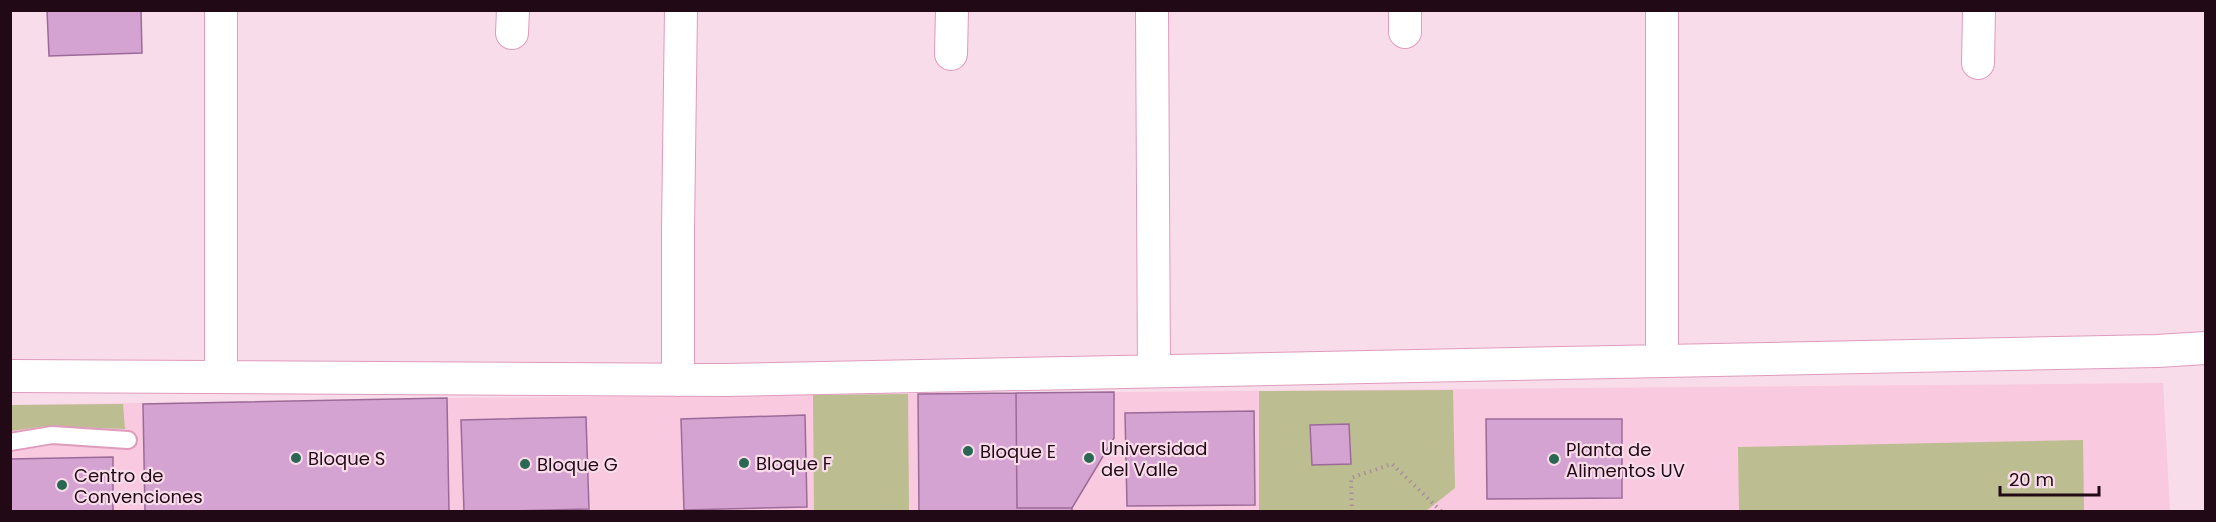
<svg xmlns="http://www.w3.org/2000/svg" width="2216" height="522" font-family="Poppins,sans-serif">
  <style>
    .built { fill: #f8c9df }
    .green { fill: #bcbd91 }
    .building { fill: #d5a3d1; stroke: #9c6a99; stroke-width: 1.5 }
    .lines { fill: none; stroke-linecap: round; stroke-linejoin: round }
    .lane-casing { stroke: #df9bbc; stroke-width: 20 }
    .street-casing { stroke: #df9bbc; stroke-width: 34 }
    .path { stroke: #a98e9b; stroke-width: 4; stroke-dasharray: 1.5 4.5; stroke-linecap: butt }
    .lane { stroke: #fff; stroke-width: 16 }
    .street { stroke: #fff; stroke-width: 32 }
    .poi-dot { fill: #2a6854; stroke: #f9dce9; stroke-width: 2 }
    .labels { text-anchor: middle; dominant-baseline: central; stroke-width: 4.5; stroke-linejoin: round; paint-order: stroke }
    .poi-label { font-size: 18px; fill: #210916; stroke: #f9dce9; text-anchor: start }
  </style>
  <rect width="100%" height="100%" fill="#f9dce9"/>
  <path class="built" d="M2163 383 2170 511H11L10 405 447 398Z"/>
  <path class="green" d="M1453 390 1455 488 1426 511 1259 512V391Z
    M908 394 909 511H814L813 395Z
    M123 404 125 429 47 426 11 431V405Z
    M2083 440 2084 511H1739L1738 447Z"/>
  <path class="building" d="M47 10H141L142 53 49 56Z
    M1114 392V438L1072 508H1017L1016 393Z
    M1016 393 1017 508H1072V512H919L918 394Z
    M447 398 449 512H145L143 404Z
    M1254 411 1255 505 1127 506 1125 413Z
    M805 415 807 507 684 510 681 419Z
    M586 417 589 509 464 512 461 420Z
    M1486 419H1622V498L1487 499Z
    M1349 424 1351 464 1312 465 1310 425Z
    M113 457V512H10V459Z"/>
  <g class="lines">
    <defs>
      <path id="lane" d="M10 442 52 435 128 440"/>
      <path id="street" d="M1152 10 1154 371
        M1662 10V361
        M1405 32V10
        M512 33 513 10
        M951 54 952 10
        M1978 63 1979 10
        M10 376 726 380 2157 351 2206 348
        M221 377V10
        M678 380V229L681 10"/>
    </defs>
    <use href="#lane" class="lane-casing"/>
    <use href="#street" class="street-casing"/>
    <path class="path" d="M1352 512 1351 478 1392 464 1442 512"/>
    <use href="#lane" class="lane"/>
    <use href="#street" class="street"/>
  </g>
  <g class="poi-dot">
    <circle cx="968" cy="451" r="6"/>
    <circle cx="296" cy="458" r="6"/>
    <circle cx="1089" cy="458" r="6"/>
    <circle cx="1554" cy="459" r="6"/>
    <circle cx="744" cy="463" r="6"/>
    <circle cx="525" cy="464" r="6"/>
    <circle cx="62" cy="485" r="6"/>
  </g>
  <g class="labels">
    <g class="poi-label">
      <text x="1101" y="448">Universidad<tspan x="1101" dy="21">del Valle</tspan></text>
      <text x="1566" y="449">Planta de<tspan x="1566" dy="21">Alimentos UV</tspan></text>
      <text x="980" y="451">Bloque E</text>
      <text x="308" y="458">Bloque S</text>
      <text x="756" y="463">Bloque F</text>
      <text x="537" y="464">Bloque G</text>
      <text x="74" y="475">Centro de<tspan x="74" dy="21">Convenciones</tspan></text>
    </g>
  </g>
  <rect width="2216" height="522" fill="none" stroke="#210916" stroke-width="24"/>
  <path d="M2000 486v9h99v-9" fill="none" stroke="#210916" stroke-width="3"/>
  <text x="2009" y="486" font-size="18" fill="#210916" stroke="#f9dce9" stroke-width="4.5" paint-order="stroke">20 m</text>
</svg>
